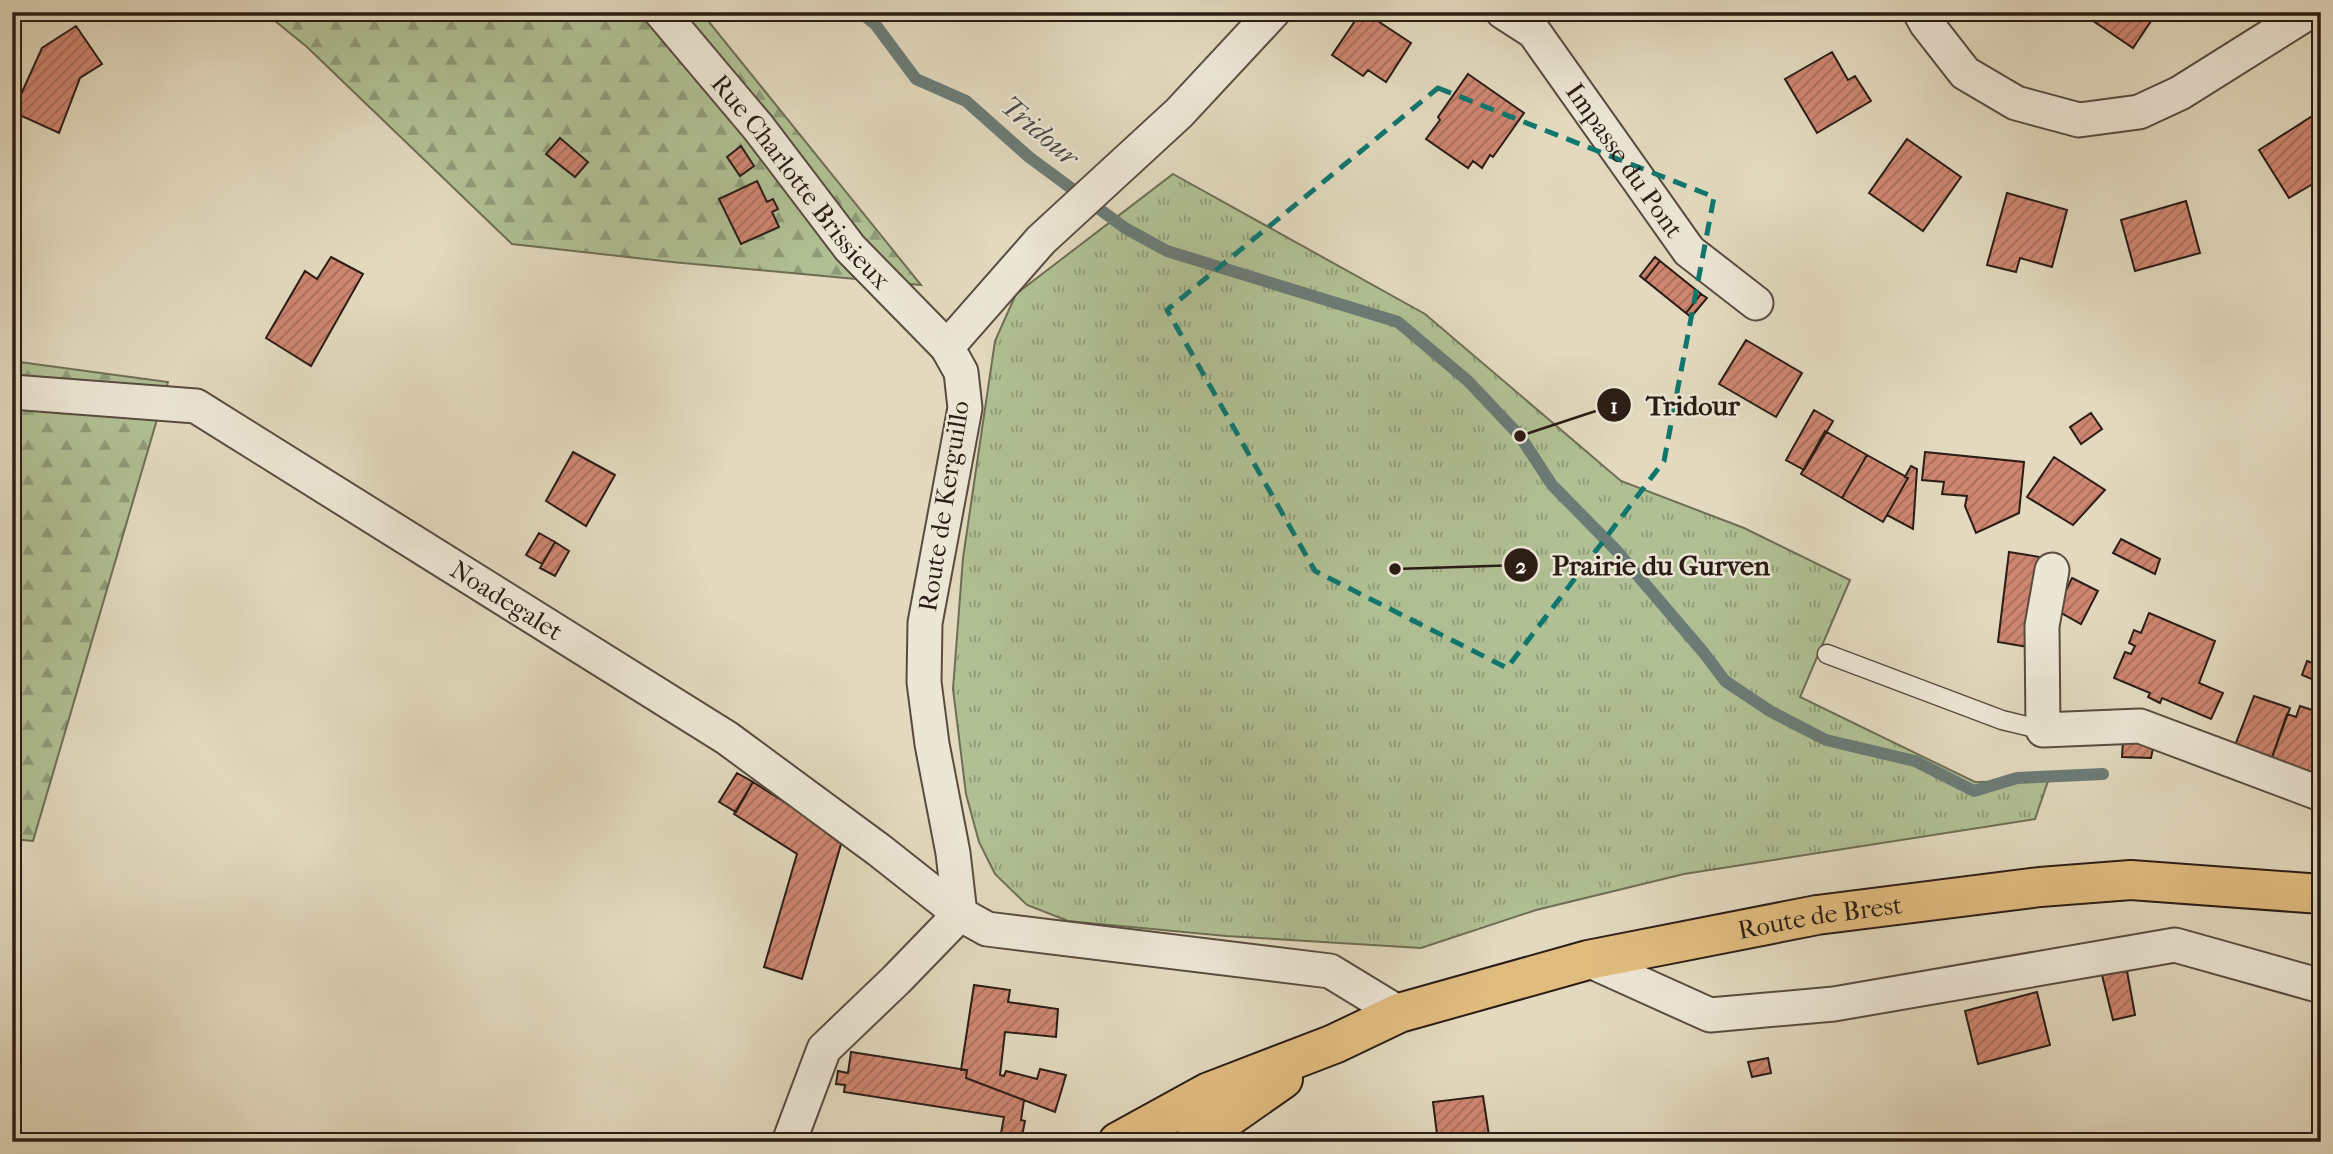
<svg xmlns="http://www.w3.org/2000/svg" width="2333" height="1154" font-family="'IM FELL French Canon',serif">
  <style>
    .grass { fill: url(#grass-tufts); stroke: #6e6e54; stroke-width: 2 }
    .forest { fill: url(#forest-firs); stroke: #6e6e54; stroke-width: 2 }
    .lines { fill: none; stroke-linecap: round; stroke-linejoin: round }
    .stream { stroke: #6b7b76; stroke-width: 12 }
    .building { fill: url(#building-hatch); stroke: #2b1d15; stroke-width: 2 }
    .service-casing { stroke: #594c3f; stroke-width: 21 }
    .minor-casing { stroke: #594c3f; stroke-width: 37 }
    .primary-casing { stroke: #2b1d15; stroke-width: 42 }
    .service { stroke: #ece6d5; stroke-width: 18 }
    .minor { stroke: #ece6d5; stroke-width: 33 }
    .primary { stroke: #e1bc7f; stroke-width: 38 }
    .marked { fill: none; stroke: #0f766e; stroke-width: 5; stroke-dasharray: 14 9; stroke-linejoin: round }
    .labels { text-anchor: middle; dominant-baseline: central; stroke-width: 5; stroke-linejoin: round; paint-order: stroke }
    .street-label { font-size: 26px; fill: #2b1d15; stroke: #ece6d5 }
    .water-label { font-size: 28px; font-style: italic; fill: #4b4c46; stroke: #ece6d5 }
    .leader { fill: none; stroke: #2b1d15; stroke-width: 2.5 }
    .callout-dot { fill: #2b1d15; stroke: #ece6d5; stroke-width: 2.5 }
    .mark-label { font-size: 21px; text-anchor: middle; font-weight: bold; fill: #fff }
    .callout-label { font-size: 28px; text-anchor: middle; font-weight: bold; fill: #2b1d15; stroke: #ece6d5; stroke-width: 5; stroke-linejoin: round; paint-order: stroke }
  </style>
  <defs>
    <pattern id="grass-tufts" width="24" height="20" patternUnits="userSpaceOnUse" patternTransform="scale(1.75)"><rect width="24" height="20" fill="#b0c094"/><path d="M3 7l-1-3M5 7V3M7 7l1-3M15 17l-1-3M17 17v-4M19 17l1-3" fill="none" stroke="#8f9b78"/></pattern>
    <pattern id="forest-firs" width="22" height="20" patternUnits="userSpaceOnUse" patternTransform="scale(1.75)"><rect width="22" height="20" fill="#b0c094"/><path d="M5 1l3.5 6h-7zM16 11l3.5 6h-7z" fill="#8f9b78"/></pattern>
    <pattern id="building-hatch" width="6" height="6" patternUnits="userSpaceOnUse" patternTransform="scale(1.75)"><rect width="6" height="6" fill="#ce8671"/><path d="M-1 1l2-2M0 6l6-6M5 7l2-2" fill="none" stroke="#a76d5c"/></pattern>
  </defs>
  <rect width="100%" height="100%" fill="#e2d9be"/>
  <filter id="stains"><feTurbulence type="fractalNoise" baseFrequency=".00286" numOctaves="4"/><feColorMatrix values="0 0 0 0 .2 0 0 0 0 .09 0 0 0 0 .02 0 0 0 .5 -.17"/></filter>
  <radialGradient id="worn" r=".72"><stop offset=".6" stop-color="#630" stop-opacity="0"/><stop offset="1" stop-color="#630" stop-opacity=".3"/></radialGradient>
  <path class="grass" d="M1173 174 1425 314 1621 481 1744 528 1850 580 1800 697 1975 782 2048 781 2035 819 1684 874 1536 910 1421 948 1226 936 1068 921 1027 905 995 874 979 842 966 794 953 689 963 558 995 341 1016 294Z"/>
  <path class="forest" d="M264 12H701L921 285 672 262 512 244 307 47Z
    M12 361 168 382 33 841 12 839Z"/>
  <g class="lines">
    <path class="stream" d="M860 12 875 24 916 79 966 101 1029 157 1125 228 1167 251 1398 322 1468 381 1520 436 1552 485 1616 550 1704 653 1725 681 1770 711 1826 740 1915 761 1974 791 2017 778 2103 774"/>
  </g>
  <path class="building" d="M1361 12H1364L1411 43 1386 82 1368 70 1363 76 1332 55Z
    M2080 12H2157L2133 48Z
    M76 26 102 64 80 78 59 133 13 112 42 48Z
    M1832 52 1848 80 1855 76 1871 101 1817 133 1785 79Z
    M1468 74 1524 113 1493 157 1490 155 1482 168 1473 161 1468 168 1426 139 1440 120 1438 117Z
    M2314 115 2321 126V179L2289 198 2259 150Z
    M560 138 588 162 575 177 546 154Z
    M1907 139 1961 177 1923 231 1869 193Z
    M741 146 754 166 740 176 727 157Z
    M757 181 767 202 773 199 778 209 772 212 779 227 741 244 719 199Z
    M2007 193 2067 210 2052 267 2020 258 2016 272 1987 265Z
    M2186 201 2200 253 2135 271 2121 220Z
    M331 257 363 274 311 366 266 338 305 271 317 279Z
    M1655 257 1660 261 1645 280 1640 276Z
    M1660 261 1701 294 1686 313 1645 280Z
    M1701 294 1707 298 1691 317 1686 313Z
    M1746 340 1802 373 1776 417 1719 384Z
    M1814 410 1833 421 1804 470 1786 460Z
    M2091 413 2102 429 2081 444 2070 427Z
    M1825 431 1867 455 1842 498 1801 474Z
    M573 452 615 475 586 526 546 501Z
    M1925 452 2024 462 2019 513 1976 533 1965 506 1967 496 1942 494 1944 482 1922 480Z
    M1867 455 1908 478 1883 522 1842 498Z
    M2054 457 2105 490 2073 525 2027 497Z
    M1911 466 1917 469 1913 529 1887 515 1908 478 1905 477Z
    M539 533 555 542 542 564 526 555Z
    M2121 539 2160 559 2155 574 2113 553Z
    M555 542 569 551 555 576 540 568Z
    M2009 552 2040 557 2028 647 1998 642Z
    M2072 578 2098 591 2081 624 2056 610Z
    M2149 613 2215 641 2199 683 2223 693 2211 719 2162 698 2160 703 2148 697 2150 693 2114 678 2125 652 2131 654 2135 646 2129 643 2134 630 2141 633Z
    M2307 661 2321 666V683L2302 675Z
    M2254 696 2290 708 2270 763 2234 748Z
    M2300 706 2321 713 2317 727 2321 729V747L2312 773 2270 763 2287 714 2296 717Z
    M2123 741 2154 743 2151 758 2122 757Z
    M737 773 753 782 736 812 719 802Z
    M753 782 800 812 841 844 802 979 764 967 797 854 734 814Z
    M2127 971 2135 1015 2113 1020 2102 975Z
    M974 985 1010 990 1008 1002 1058 1009 1056 1037 1005 1032 1000 1075 1004 1076 1006 1071 1037 1079 1040 1069 1066 1075 1055 1112 966 1078 967 1070H961Z
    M2037 992 2050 1045 1978 1064 1965 1011Z
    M851 1052 967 1070 966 1078 1024 1100 1021 1120 1025 1121 1021 1141 1000 1139 1004 1117 844 1092 845 1085 836 1084 838 1071 848 1073Z
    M1768 1058 1771 1073 1752 1077 1748 1062Z
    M1483 1096 1490 1142H1438L1433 1102Z"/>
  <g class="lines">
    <defs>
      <path id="service" d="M1827 654 2002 720 2043 730"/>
      <g id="minor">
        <path id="s1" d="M661 12 758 127 850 248 947 347 961 372 965 408 925 623 924 682 932 744 953 853 960 914"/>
        <path id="s2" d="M1503 12 1534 32 1689 251 1756 303"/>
        <path d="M1920 12 1926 23 1965 73 2016 103 2079 120 2139 112 2180 93 2309 12"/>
        <path d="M947 347 1041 240 1179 113 1273 12"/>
        <path id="s3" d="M12 392 196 406 727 738 879 850 960 914 987 929 1330 971 1399 1013"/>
        <path d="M2052 570 2042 626 2043 730 2140 726 2321 794"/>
        <path d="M1588 960 1710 1015 1834 1004 2175 945 2321 986"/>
        <path d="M789 1142 824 1049 896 980 960 914"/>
      </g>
      <g id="primary">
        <path id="s4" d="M1118 1142 1209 1092 1334 1044 1399 1013 1588 960 1817 915 2040 887 2131 880 2321 894"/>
        <path d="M1193 1142 1283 1079"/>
      </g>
    </defs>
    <use href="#service" class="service-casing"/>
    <use href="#minor" class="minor-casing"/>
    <use href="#primary" class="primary-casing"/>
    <use href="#service" class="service"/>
    <use href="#minor" class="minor"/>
    <use href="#primary" class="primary"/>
  </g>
  <path class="marked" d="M1438 88 1714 197 1664 461 1507 668 1315 571 1167 310Z"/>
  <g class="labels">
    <g class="street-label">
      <text stroke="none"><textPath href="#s2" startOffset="194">Impasse du Pont</textPath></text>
      <text stroke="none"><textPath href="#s1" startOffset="220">Rue Charlotte Brissieux</textPath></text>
      <text transform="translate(944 506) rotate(-81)">Route de Kerguillo</text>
      <text stroke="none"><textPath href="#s3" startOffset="551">Noadegalet</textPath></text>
      <text stroke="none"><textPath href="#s4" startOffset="742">Route de Brest</textPath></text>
    </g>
    <g class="water-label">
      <text transform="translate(1040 131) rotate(40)">Tridour</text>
    </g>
  </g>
  <path class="leader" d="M1520 436L1614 405M1395 569L1521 565"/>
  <g class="callout-dot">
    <circle cx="1520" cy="436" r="7"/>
    <circle cx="1395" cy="569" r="7"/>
    <circle cx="1614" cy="405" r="18"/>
    <circle cx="1521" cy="565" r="18"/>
  </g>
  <g class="mark-label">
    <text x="1614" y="413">1</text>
    <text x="1521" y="573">2</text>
  </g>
  <g class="callout-label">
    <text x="1693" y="415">Tridour</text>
    <text x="1661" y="575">Prairie du Gurven</text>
  </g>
  <rect width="2333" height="1154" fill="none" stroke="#e2d9be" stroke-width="42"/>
  <rect x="14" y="14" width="2305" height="1126" fill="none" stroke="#2b1d15" stroke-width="3.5"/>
  <rect x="21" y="21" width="2291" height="1112" fill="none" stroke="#2b1d15" stroke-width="2"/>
  <rect width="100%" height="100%" filter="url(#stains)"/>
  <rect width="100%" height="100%" fill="url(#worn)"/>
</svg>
